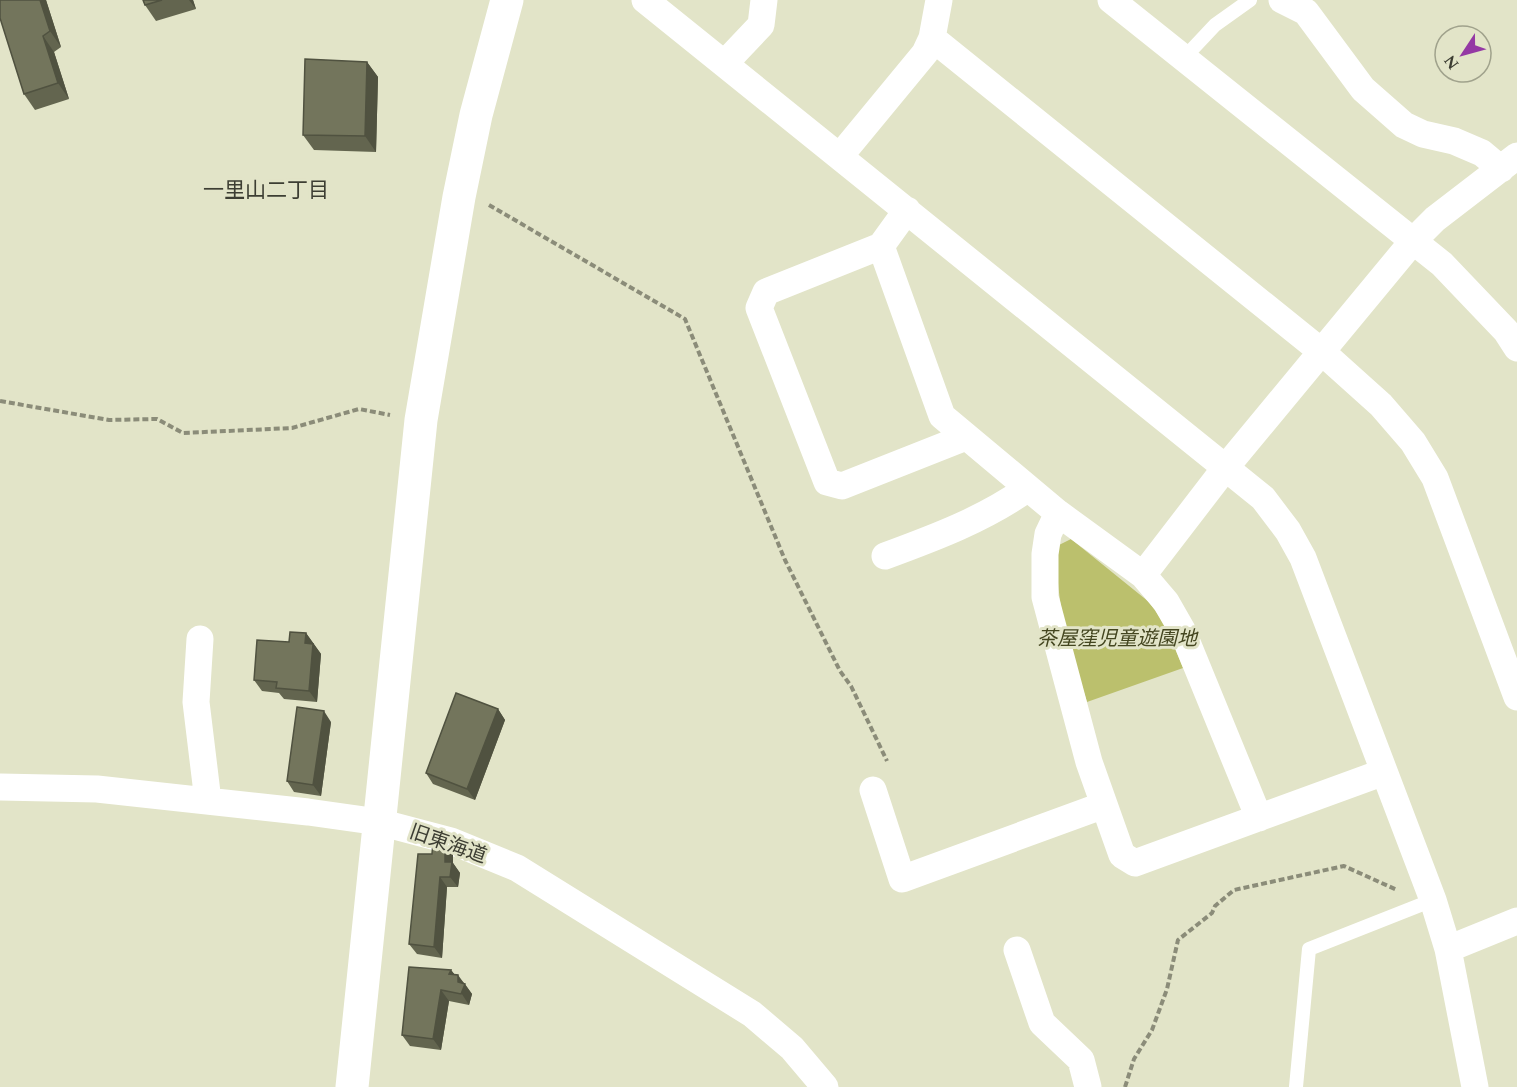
<svg xmlns="http://www.w3.org/2000/svg" width="1517" height="1087" font-family="Spectral,'Noto Sans JP',serif">
  <style>
    .green { fill: #bbc06d }
    .lines { fill: none; stroke-linecap: round; stroke-linejoin: round }
    .path { stroke: #8b8c79; stroke-width: 4; stroke-dasharray: 6 3; stroke-linecap: butt }
    .service { stroke: #fff; stroke-width: 14 }
    .minor { stroke: #fff; stroke-width: 27 }
    .tertiary { stroke: #fff; stroke-width: 33 }
    .wall { fill: #63654f }
    .shaded-wall { fill: #505240 }
    .building { fill: #73755c; stroke: #505240; stroke-width: 1.5 }
    .labels { text-anchor: middle; dominant-baseline: central; stroke-width: 6; stroke-linejoin: round; paint-order: stroke }
    .park-label { font-size: 20px; font-style: italic; fill: #444620; stroke: #e2e4c8 }
    .street-label { font-size: 20px; fill: #3d3e33; stroke: #e2e4c8 }
    .neighbourhood-label { font-size: 21px; fill: #3d3e33; stroke: #e2e4c8 }
  </style>
  <rect width="100%" height="100%" fill="#e2e4c8"/>
  <path class="green" d="M1071 539 1149 602 1166 626 1183 668 1087 702C1070 645 1055 606 1057 546Z"/>
  <g class="lines">
    <path class="path" d="M489 205 685 319 785 560 840 671 851 686 887 761
      M0 401 109 420 157 419 183 433 292 428 359 409 390 415
      M1125 1087 1134 1059 1152 1030 1167 989 1178 940 1212 913 1215 906 1234 890 1344 866 1397 890"/>
    <path class="service" d="M1184 58 1215 25 1250 0
      M1296 1087 1309 949 1433 900"/>
    <path class="minor" d="M645 0 1263 498 1288 531 1303 558 1433 900 1448 949 1475 1087
      M1111 0 1442 264 1506 331 1517 348
      M1282 0 1306 12 1363 89 1404 125 1423 134 1454 141 1482 153 1501 169
      M932 38 1322 352 1381 405 1413 442 1435 478 1517 697
      M725 63 761 25 764 0
      M840 156 925 53 932 38 939 0
      M907 210 881 246 942 416 1058 513 1143 575 1166 602 1182 630 1259 818
      M881 246 766 292 759 308 827 482 842 486 966 437
      M1058 513 1048 534 1045 554V597L1089 762 1122 855 1135 863 1384 772
      M885 556C934 538 985 519 1028 488
      M1143 575 1226 467 1413 241 1435 219 1517 156
      M200 639 196 702 208 801
      M0 787 97 789 308 812 379 822 451 841 517 868 752 1014 792 1048 825 1087
      M873 790 902 879 1104 805
      M1448 949 1517 921
      M1017 950 1042 1023 1081 1060 1088 1087"/>
    <path class="tertiary" d="M352 1087 421 420 459 197 476 115 507 0"/>
  </g>
  <path class="wall" d="M46 0 61 47 54 52 69 99 35 110 24 94Z
    M143 0H193L196 9 156 21 145 5Z
    M367 62 378 77 376 152 314 150 303 135Z
    M306 633 321 654 317 702 284 699 279 693 262 691 254 680 289 642Z
    M498 709 505 720 475 800 433 784 426 773Z
    M331 722 321 796 294 792 287 781Z
    M445 844 453 855V863L460 873 458 887H447L442 958 417 954 409 944 432 854Z
    M451 970 455 975 465 984 472 994 469 1005 449 1001 441 1050 410 1046 402 1035Z"/>
  <path class="shaded-wall" d="M40 0H46L61 47 50 31Z
    M189 0H193L196 9Z
    M43 36 54 52 69 99 58 83Z
    M367 62 378 77 376 152 365 136Z
    M306 633 321 654 317 702 309 691 305 643Z
    M498 709 505 720 475 800 467 789Z
    M324 711 331 722 321 796 313 785Z
    M445 844 453 855V863L460 873 458 887 450 877 445 862Z
    M440 877 447 887 442 958 434 947Z
    M451 970 458 979V975L472 994 469 1005 449 974Z
    M441 990 449 1001 441 1050 433 1039Z"/>
  <path class="building" d="M0 0H40L50 31 43 36 58 83 24 94 0 18Z
    M143 0H162L145 5Z
    M305 59 367 62 365 136 303 135Z
    M290 632 306 633 305 643 313 644 309 691 276 688 277 682 254 680 257 640 289 642Z
    M456 693 498 709 467 789 426 773Z
    M297 707 324 711 313 785 287 781Z
    M433 842 445 844V862H452L450 877H440L434 947 409 944 418 854H432Z
    M409 967 451 970 449 974 458 975V982L465 984 461 994 441 990 433 1039 402 1035Z"/>
  <g class="labels">
    <g class="park-label">
      <text x="1117" y="639">茶屋窪児童遊園地</text>
    </g>
    <g class="street-label">
      <text transform="translate(448 844) rotate(19)">旧東海道</text>
    </g>
    <g class="neighbourhood-label">
      <text x="266" y="191">一里山二丁目</text>
    </g>
  </g>
  <g transform="translate(1463 54) rotate(234)"><circle r="28" fill="#e2e4c8" stroke="#a0a28c" stroke-width="1.5"/>
  <path d="M0-4.5L10 22L0 15L-10 22Z" fill="#9439a4"/>
  <text y="-9" font-size="16" font-weight="bold" text-anchor="middle" fill="#3d3e33">N</text>
  </g>
</svg>
